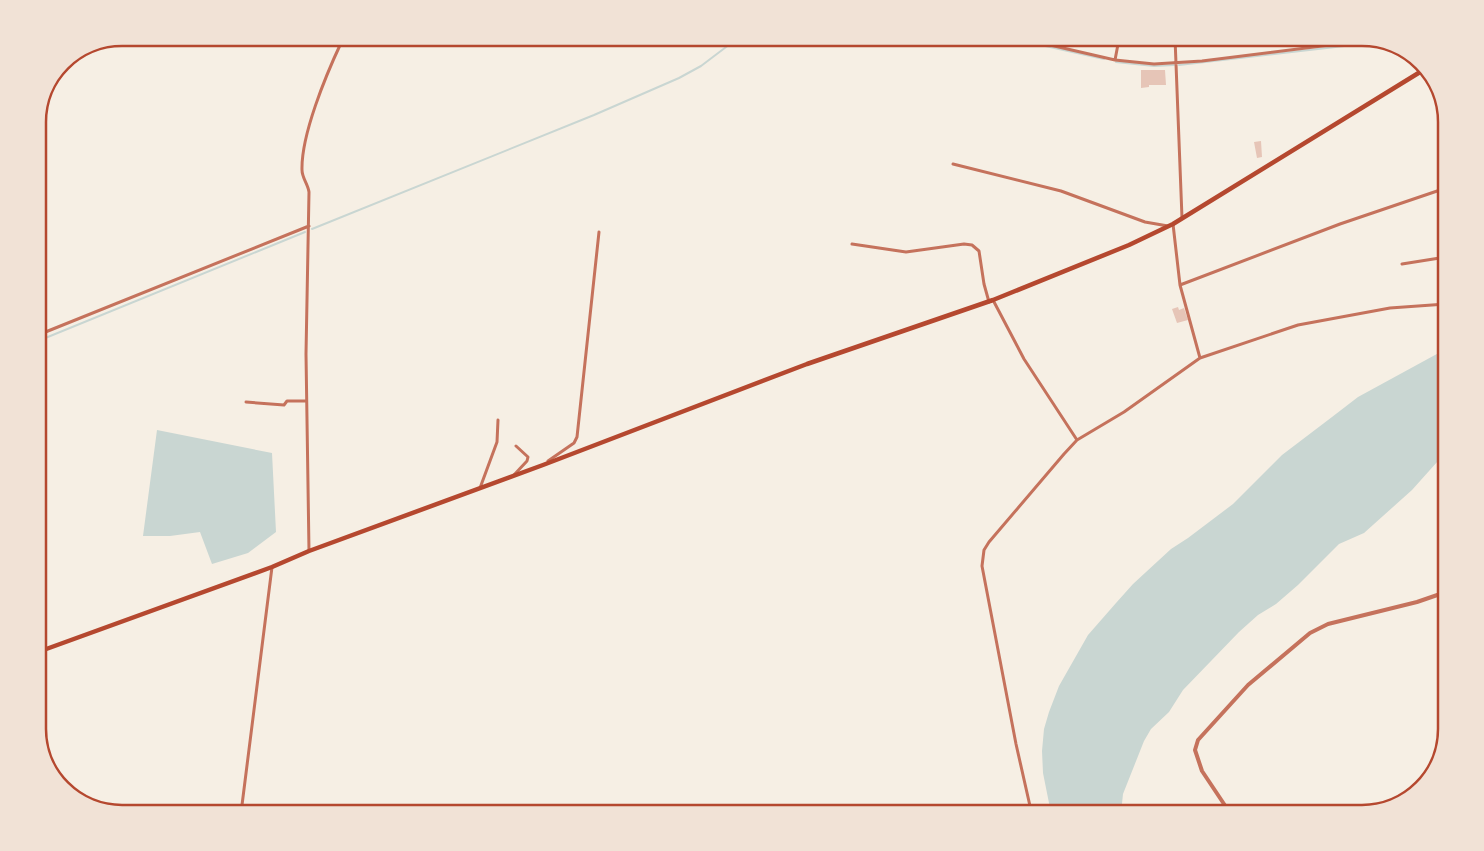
<svg xmlns="http://www.w3.org/2000/svg" width="1484" height="851" font-family="Lato,sans-serif">
  <style>
    .water { fill: #c9d6d2 }
    .lines { fill: none; stroke-linecap: round; stroke-linejoin: round }
    .stream { stroke: #c9d6d2; stroke-width: 2 }
    .building { fill: #e6c5b7 }
    .minor { stroke: #c5725c; stroke-width: 3 }
    .tertiary { stroke: #c5725c; stroke-width: 4 }
    .secondary { stroke: #b5482f; stroke-width: 4.5 }
    .rim { fill: none; stroke: #b5482f; stroke-width: 2.5 }
  </style>
  <rect width="100%" height="100%" fill="#f6efe4"/>
  <path class="water" d="M1446 349V452L1412 490 1364 533 1339 544 1298 585 1276 604 1258 615 1239 632 1183 690 1169 712 1151 729 1144 741 1123 794 1121 813H1051L1043 773 1042 751 1044 729 1049 712 1059 686 1088 635 1116 603 1133 584 1171 549 1188 538 1233 504 1282 455 1332 417 1358 397Z
    M157 430 272 453 276 532 248 553 212 564 200 532 170 536H143Z"/>
  <g class="lines">
    <path class="stream" d="M1014 39 1104 59
      M1116 62 1154 66 1174 65
      M1179 65 1379 42
      M312 229 594 115 679 78 701 66 734 41
      M38 341 305 232"/>
  </g>
  <path class="building" d="M1141 70H1165L1166 85H1149V87L1141 88Z
    M1261 141 1262 157 1257 158 1254 142Z
    M1178 307 1179 310 1184 308 1188 320 1177 323 1172 309Z"/>
  <g class="lines">
    <path class="minor" d="M1175 38 1182 218
      M1024 39 1115 60 1154 64 1202 61 1370 40
      M1115 60 1119 39
      M953 164 1061 191 1145 222 1168 226
      M1173 224 1180 285 1200 358
      M852 244 906 252 964 244 972 245 979 251 984 284 989 302
      M1402 264 1446 257
      M1180 285 1340 224 1446 188
      M993 300 1024 359 1077 440
      M38 335 309 226
      M246 402 284 405 287 401H306
      M548 461 574 443 577 437 599 232
      M513 476 527 461 528 457 516 446
      M480 488 497 442 498 420
      M309 551 306 354 309 192C308 184 302 178 302 170 301 135 326 75 341 43
      M241 813 272 567
      M1035 813 1030 806 1016 744 982 566 984 550 989 542 1064 454 1077 440 1124 412 1200 358 1298 325 1390 308 1446 304"/>
    <path class="tertiary" d="M1230 813 1202 771 1195 750 1198 740 1248 685 1310 633 1328 624 1417 602 1446 592"/>
    <path class="secondary" d="M38 652 272 567 309 551 543 465 807 364 993 300 1129 245 1173 224 1425 69"/>
  </g>
  <path d="M0 0H1484V851H0ZM122 46H1362A76 76 0 0 1 1438 122V729A76 76 0 0 1 1362 805H122A76 76 0 0 1 46 729V122A76 76 0 0 1 122 46Z" fill="#f1e2d6" fill-rule="evenodd"/>
  <path class="rim" d="M122 46H1362A76 76 0 0 1 1438 122V729A76 76 0 0 1 1362 805H122A76 76 0 0 1 46 729V122A76 76 0 0 1 122 46Z"/>
</svg>
